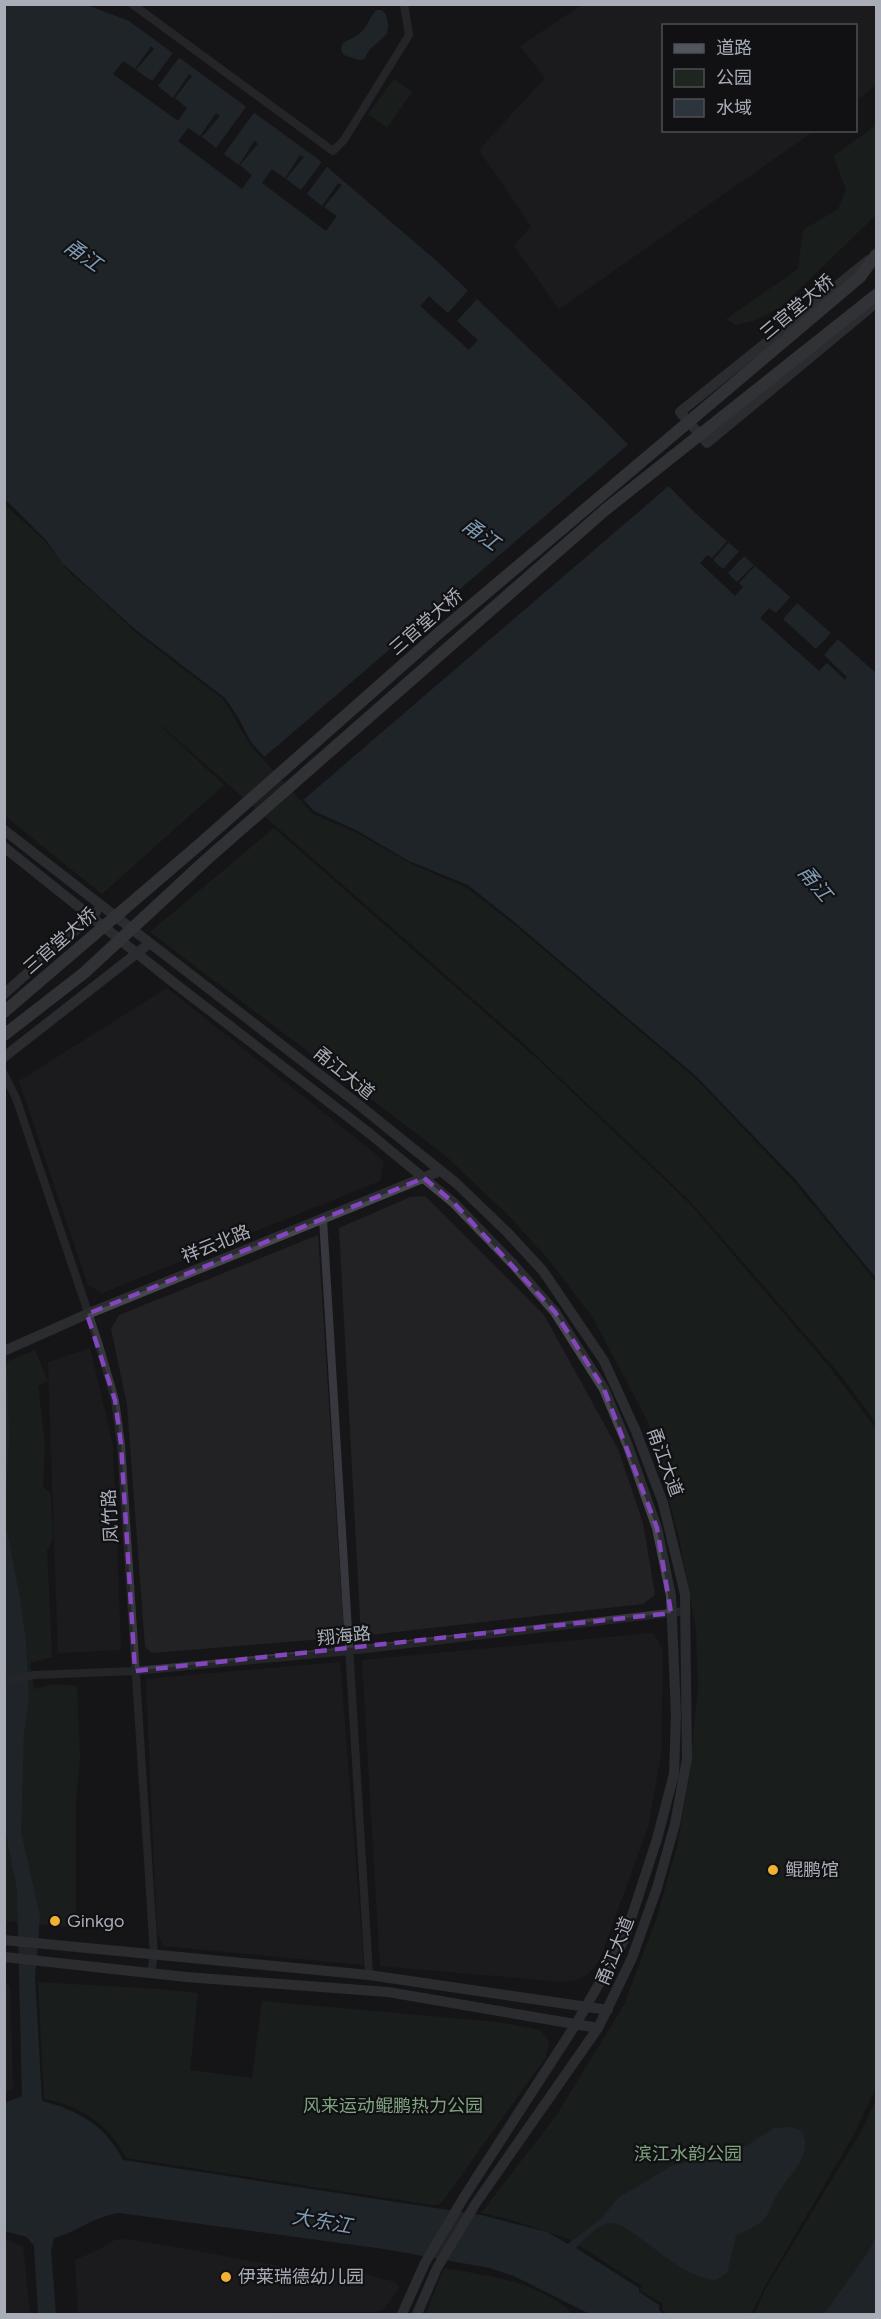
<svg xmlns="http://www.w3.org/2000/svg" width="881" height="2319" font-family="Figtree,'Noto Sans SC',sans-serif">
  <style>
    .built { fill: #222225 }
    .green { fill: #1e261f }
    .water { fill: #2c353c }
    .pier { fill: #161618 }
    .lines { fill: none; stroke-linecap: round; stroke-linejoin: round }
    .street { stroke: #37383d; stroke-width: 8 }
    .secondary { stroke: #45474d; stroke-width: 10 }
    .primary { stroke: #53555c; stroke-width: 12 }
    .primary-bridge { stroke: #53555c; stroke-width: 12 }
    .marked { fill: none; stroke: #8446be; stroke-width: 4.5; stroke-dasharray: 12 8; stroke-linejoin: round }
    .poi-dot { fill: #f2b134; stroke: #111113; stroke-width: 2 }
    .labels { text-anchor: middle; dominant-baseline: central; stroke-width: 4.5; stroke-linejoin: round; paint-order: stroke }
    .street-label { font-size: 18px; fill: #a8adb8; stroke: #111113 }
    .poi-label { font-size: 18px; fill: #a8adb8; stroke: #111113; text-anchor: start }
    .park-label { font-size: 18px; fill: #7fa381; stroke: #111113 }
    .water-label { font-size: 20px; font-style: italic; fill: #7f9bb3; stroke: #111113 }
  </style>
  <rect width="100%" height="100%" fill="#161618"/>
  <path class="built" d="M583 4 876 5V85L856 101V26H664V130L814 131 559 309 514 246 531 226 479 150 545 78 520 46Z
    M167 988 372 1151 384 1162 380 1181 102 1293 88 1285 19 1081Z
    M425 1196 544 1315 618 1449 643 1523 655 1595 643 1604 361 1636 339 1228 410 1197Z
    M318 1235 344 1633 336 1638 152 1653 145 1647 127 1405 111 1329 119 1315Z
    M90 1348 113 1445 121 1650 58 1653 48 1362Z
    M653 1633 663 1650 661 1755 648 1827 599 1961 587 1975 576 1980 563 1982 380 1966 362 1660Z
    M340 1662 364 1965 163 1946 157 1932 146 1679Z
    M5 1981 10 1987 13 2089 5 2092Z
    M5 2239 23 2246 30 2314H5Z
    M128 2239 286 2267 358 2272 395 2282 399 2288 384 2309 374 2312 78 2314 75 2260 100 2249 115 2240Z"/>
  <path class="green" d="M394 79 412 92 387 128 368 114Z
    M876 125V215L781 307 755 320 736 325 726 319 798 269 803 230 838 209 846 190 834 156Z
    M4 504 45 541 70 573 94 593 136 633 224 700 250 745 313 814 355 832 412 864 467 888 511 922 696 1079 795 1183 876 1282V1423L843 1378 690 1201 521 1041 148 714 224 785 102 894 5 816Z
    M274 828 535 1057 690 1204 831 1369 876 1429V2088L853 2136 764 2288 751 2314H668L662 2310 663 2304 640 2290 642 2286 569 2239 505 2218 481 2213 556 2116 624 2005 656 1920 677 1846 689 1778 698 1688 696 1630 679 1538 648 1422 593 1318 549 1260 512 1219 446 1156 150 932Z
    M35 1350 48 1381 38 1386 45 1443 43 1487 51 1494 53 1540 47 1549 52 1657 30 1663 34 1689 53 1684 77 1686 80 1758 76 1801V1919L79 1928 5 1921 4 1363Z
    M38 1982 158 1989 198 1993 190 2070 252 2078 262 2001 497 2022 540 2030 549 2041 546 2057 443 2201 438 2205H432L126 2158C110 2125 80 2105 44 2099Z
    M876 2100V2235L868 2252 824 2314H754L765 2290 862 2130Z
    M444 2268C488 2276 540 2281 573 2314H426Z"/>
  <path class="water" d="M5 5H87L129 21 319 160 440 264 601 417 694 512 876 673V1278L796 1180 696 1076 512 920 468 885 409 861 356 830 314 811 251 742 238 717 225 698 136 630 62 563 47 541 5 499Z
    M377 10H382L386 15 388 25 387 34 370 49 364 59 359 60 344 55 341 50 342 44C349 39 357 37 363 30 369 24 370 15 377 10Z
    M4 1361 7 1368 9 1436 5 1521 20 1598 26 1642 29 1698 24 1733 21 1832 40 1916 35 1977 42 2101C78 2110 106 2126 123 2160L481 2215 547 2232 568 2244 602 2218 618 2198 673 2165 735 2153 774 2128 790 2127 801 2130C816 2154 788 2175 777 2195 772 2203 770 2213 764 2219 758 2226 744 2231 736 2236L727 2273 716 2280C677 2278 631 2221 610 2223 598 2224 584 2240 576 2248L639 2288V2292L659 2305V2310L663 2314H590L514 2276 490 2268 384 2249 120 2213C96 2215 77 2232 54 2238L51 2250 56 2314H38L34 2246 27 2237 4 2231 5 2103 22 2096 17 1890 5 1829V1800Z
    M876 2236V2314H824L868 2252Z"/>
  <path class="pier" d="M151 46 154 49 136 70 152 81 175 50 181 55 158 86 173 98 189 74 192 76 175 98 187 108 178 121 113 74 123 61 135 69Z
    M248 104 256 110 224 154 239 165 254 141 258 144 240 165 252 175 242 189 178 141 188 128 200 136 216 113 220 116 202 137 216 148Z
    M300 155 304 157 286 179 301 190 323 160 329 164 307 194 322 206 338 183 342 185 324 207 337 216 326 231 262 183 272 169 285 178Z
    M470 288 479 297 457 321 478 340 469 350 420 306 429 296 448 313Z
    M630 443 671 484 302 801 263 758Z
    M729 539 731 540 713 560 723 569 741 549 746 554 728 573 737 582 756 563 757 564 739 583 743 587 735 596 700 563 707 555 712 558Z
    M792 595 799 601 783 619 816 649 833 631 840 637 824 655 847 677 845 680 827 663 819 671 760 618 769 608 776 613Z"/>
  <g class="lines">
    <path class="street" d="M132 4 333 151 344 140 409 35 404 4
      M4 1074 16 1098 99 1345 115 1400 121 1444 154 1954 151 1973
      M323 1219 369 1975
      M4 1680 34 1675 135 1671 349 1651 686 1611"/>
    <path class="secondary" d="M869 260 680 412 707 443 876 303
      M4 830 354 1101 456 1183 507 1232 543 1271 604 1361 635 1429 663 1503 685 1594 687 1759 675 1824 657 1888 632 1958 598 2028 476 2203 437 2268 417 2314
      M4 847 169 979 369 1133 454 1203 513 1264 555 1312 604 1389 628 1446 657 1528 671 1596 676 1714 674 1774 657 1839 624 1940 576 2024 464 2197 425 2263 402 2314
      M4 994 96 912
      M4 1057 150 943
      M4 1351 87 1314 440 1171
      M4 1940 369 1975 608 2010
      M4 1957 186 1977 388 1992 598 2028"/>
    <path class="primary" d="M860 277 876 255"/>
    <path class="primary-bridge" d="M4 1012 200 844 440 632 860 277
      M4 1035 84 973 206 860 605 510 876 295"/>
  </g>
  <path d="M0 0H881V2319H0ZM424 1178 454 1203 555 1312 604 1389 657 1528 671 1613 135 1671 121 1444 115 1400 87 1314Z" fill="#161618" fill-opacity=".55" fill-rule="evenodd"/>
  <path class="marked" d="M424 1178 454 1203 555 1312 604 1389 657 1528 671 1613 135 1671 121 1444 115 1400 87 1314Z"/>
  <g class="poi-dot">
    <circle cx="773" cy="1870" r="6"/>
    <circle cx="55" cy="1921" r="6"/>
    <circle cx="226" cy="2277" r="6"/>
  </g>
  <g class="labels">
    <g class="street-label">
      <text transform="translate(797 307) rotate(-40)">三官堂大桥</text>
      <text transform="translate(426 622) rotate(-41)">三官堂大桥</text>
      <text transform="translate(60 941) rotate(-41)">三官堂大桥</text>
      <text transform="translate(344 1073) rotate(39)">甬江大道</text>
      <text transform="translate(216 1244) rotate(-22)">祥云北路</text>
      <text transform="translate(665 1462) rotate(70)">甬江大道</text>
      <text transform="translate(110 1516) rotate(-93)">凤竹路</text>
      <text transform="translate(344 1636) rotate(-6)">翔海路</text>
      <text transform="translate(615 1951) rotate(-68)">甬江大道</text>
    </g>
    <g class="poi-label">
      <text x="785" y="1870">鲲鹏馆</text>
      <text x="67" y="1921">Ginkgo</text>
      <text x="238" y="2277">伊莱瑞德幼儿园</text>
    </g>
    <g class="park-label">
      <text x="393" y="2106">风来运动鲲鹏热力公园</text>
      <text x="688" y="2154">滨江水韵公园</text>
    </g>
    <g class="water-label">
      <text transform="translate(83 255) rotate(35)">甬江</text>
      <text transform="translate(481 534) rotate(35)">甬江</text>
      <text transform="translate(815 883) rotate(50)">甬江</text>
      <text transform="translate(322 2221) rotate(10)">大东江</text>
    </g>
  </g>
  <rect width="881" height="2319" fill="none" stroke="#a8adb8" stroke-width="12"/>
  <rect x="662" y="24" width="195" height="108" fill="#111113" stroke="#4d4f55" stroke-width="1.5"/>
  <rect x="674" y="44" width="30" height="9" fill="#53555c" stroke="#4d4f55" stroke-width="1.5"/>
  <text x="716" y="54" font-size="18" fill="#a8adb8">道路</text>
  <rect x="674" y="69" width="30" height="18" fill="#1e261f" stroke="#4d4f55" stroke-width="1.5"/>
  <text x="716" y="84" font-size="18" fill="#a8adb8">公园</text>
  <rect x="674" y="99" width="30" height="18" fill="#2c353c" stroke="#4d4f55" stroke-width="1.5"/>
  <text x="716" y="114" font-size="18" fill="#a8adb8">水域</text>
</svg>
